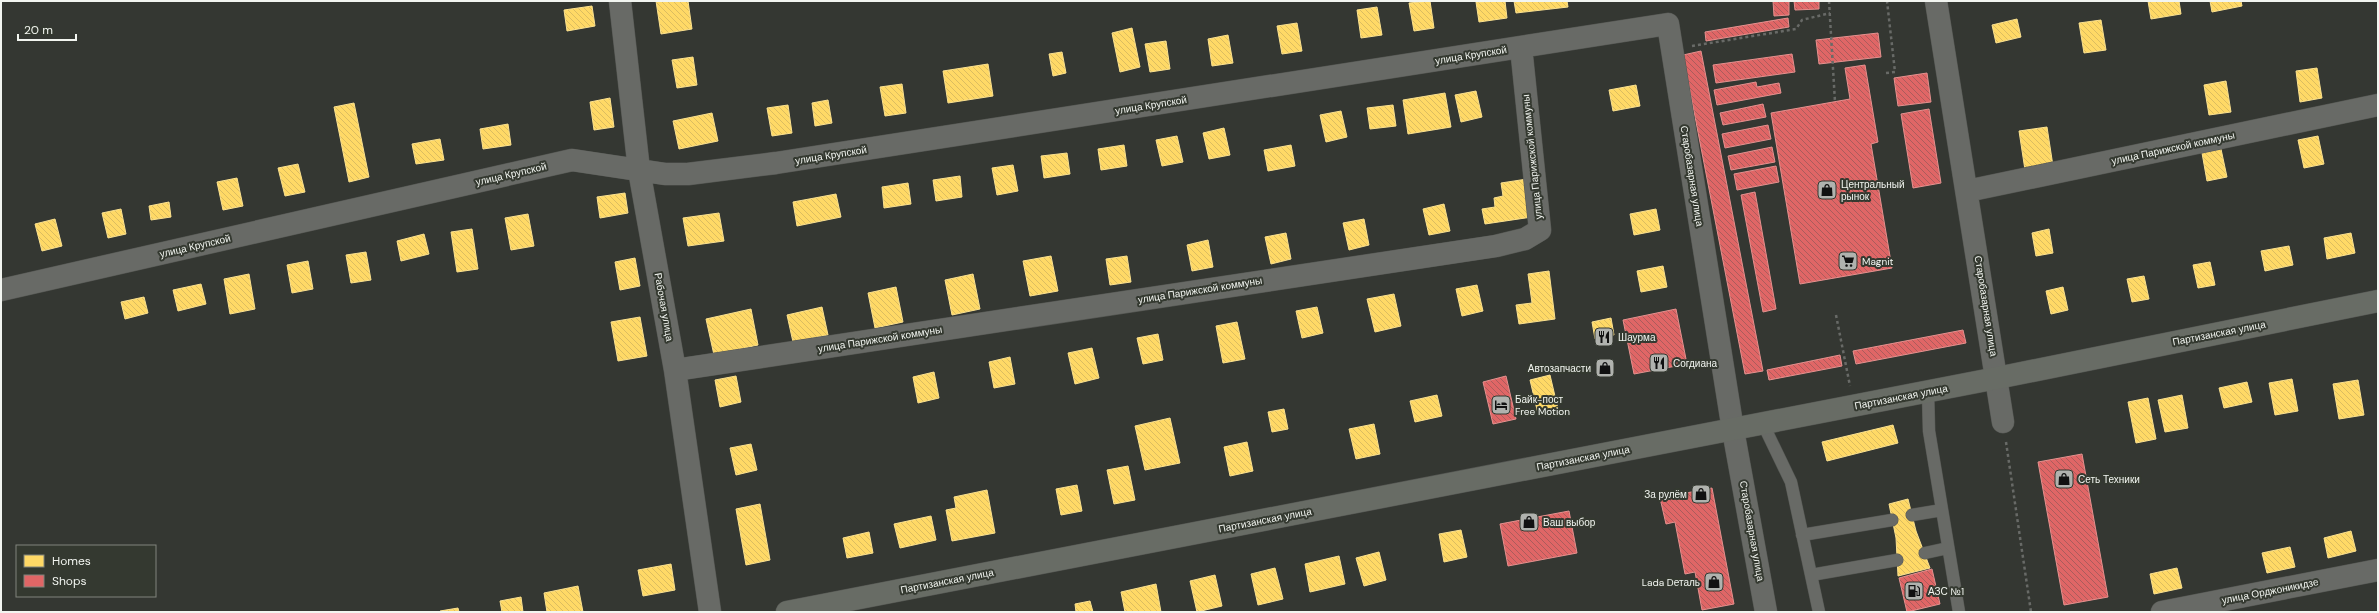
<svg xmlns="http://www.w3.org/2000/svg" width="2379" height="613" font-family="'DM Sans',sans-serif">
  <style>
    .homes { fill: url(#homes-back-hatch); stroke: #fbe18f }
    .shops { fill: url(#shops-back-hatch); stroke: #e5918f }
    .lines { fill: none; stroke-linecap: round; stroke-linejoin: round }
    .lane-casing { stroke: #545652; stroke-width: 13 }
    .street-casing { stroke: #545652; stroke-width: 23 }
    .secondary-casing { stroke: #545652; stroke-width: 23 }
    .path { stroke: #686a67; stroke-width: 2.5; stroke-dasharray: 3 3; stroke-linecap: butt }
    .lane { stroke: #686a66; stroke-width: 12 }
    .street { stroke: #686a66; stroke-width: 22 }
    .secondary { stroke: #686c65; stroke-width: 22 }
    .labels { text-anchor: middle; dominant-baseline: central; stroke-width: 4; stroke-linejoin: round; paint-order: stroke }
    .street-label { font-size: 10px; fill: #f2f5f0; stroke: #343930 }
    .poi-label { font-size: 10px; fill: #f2f5f0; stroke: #343930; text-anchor: start }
  </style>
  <defs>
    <pattern id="homes-back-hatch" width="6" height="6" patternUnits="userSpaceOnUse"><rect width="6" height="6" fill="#ffd966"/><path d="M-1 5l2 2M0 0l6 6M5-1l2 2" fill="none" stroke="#dbbc60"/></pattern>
    <pattern id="shops-back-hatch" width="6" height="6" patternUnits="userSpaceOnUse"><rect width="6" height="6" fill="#e06666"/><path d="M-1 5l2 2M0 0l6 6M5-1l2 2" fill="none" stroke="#ab5c5c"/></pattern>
  </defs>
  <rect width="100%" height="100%" fill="#343732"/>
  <path class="homes" d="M656 1H688L692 29 661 34Z
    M1430 1 1434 28 1414 31 1409 3Z
    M1505 1 1507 18 1479 22 1476 2Z
    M1514 1H1567L1568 7 1516 13Z
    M2148 1H2179L2181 14 2151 19Z
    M2210 1H2241L2242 6 2212 12Z
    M592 6 595 26 567 31 564 10Z
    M1377 7 1382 35 1361 38 1357 10Z
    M2017 19 2021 37 1996 43 1992 25Z
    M2101 20 2106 50 2084 53 2079 23Z
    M1297 23 1302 51 1282 54 1277 26Z
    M1132 28 1140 67 1120 72 1112 33Z
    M1228 35 1233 63 1212 66 1208 39Z
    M1166 41 1170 69 1150 72 1145 44Z
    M1062 52 1066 73 1053 76 1049 54Z
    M693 57 697 85 677 88 672 60Z
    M988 64 993 96 948 103 943 71Z
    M2317 68 2322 98 2300 102 2296 71Z
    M2226 81 2231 112 2209 115 2204 85Z
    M902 84 906 113 885 116 880 87Z
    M1636 85 1640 106 1613 111 1609 90Z
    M1476 91 1482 117 1461 122 1455 95Z
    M1445 93 1451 127 1408 134 1403 100Z
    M610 98 614 127 594 130 590 102Z
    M828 100 832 123 815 126 812 103Z
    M354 103 369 177 349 182 334 107Z
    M788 105 792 133 772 136 767 108Z
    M1393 105 1396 126 1370 129 1367 108Z
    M1341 111 1347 137 1326 142 1320 115Z
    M712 113 718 141 679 149 673 121Z
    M508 124 511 145 483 149 480 129Z
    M2047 127 2053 166 2025 170 2019 131Z
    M1224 128 1230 155 1209 159 1203 133Z
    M1177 136 1183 162 1162 166 1156 140Z
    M2318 136 2324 164 2304 168 2298 140Z
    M440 139 444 160 416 164 412 144Z
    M1124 145 1127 166 1101 170 1098 149Z
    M1291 145 1295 166 1268 171 1264 150Z
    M2221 149 2227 177 2207 181 2202 153Z
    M1067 153 1070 174 1044 178 1041 156Z
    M298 164 305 192 285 196 278 168Z
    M1013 165 1018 191 997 195 992 168Z
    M960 176 962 197 936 201 933 180Z
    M237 178 243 206 223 210 217 182Z
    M1527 179 1532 217 1485 224 1482 209 1495 207 1494 198 1503 196 1501 183Z
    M908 183 911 204 884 208 882 187Z
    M625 193 628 213 600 218 597 197Z
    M836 194 841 217 797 226 793 202Z
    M169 202 171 217 151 220 149 206Z
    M1444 204 1450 231 1429 235 1423 209Z
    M121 209 126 234 108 238 102 213Z
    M1656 209 1660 230 1634 235 1630 214Z
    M719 213 724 241 688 246 683 218Z
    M528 214 534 246 511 250 505 218Z
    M55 219 62 246 42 251 35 224Z
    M1364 219 1369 245 1349 250 1343 223Z
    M472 229 478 269 457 272 451 232Z
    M2049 229 2053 253 2036 256 2032 233Z
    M1286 233 1291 259 1271 264 1265 237Z
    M2351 233 2355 253 2327 259 2324 238Z
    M424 234 429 254 401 261 397 241Z
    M1208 240 1213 267 1192 271 1187 245Z
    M2289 246 2293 265 2265 271 2261 251Z
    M366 252 371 280 351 283 346 255Z
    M1051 256 1058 291 1030 296 1023 261Z
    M1127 256 1131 282 1110 285 1106 259Z
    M635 258 640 286 620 290 615 262Z
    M308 261 313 289 292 293 287 265Z
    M2210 262 2215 285 2198 288 2193 265Z
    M1663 266 1667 287 1641 292 1637 271Z
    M1549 271 1555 319 1519 324 1516 305 1532 303 1528 274Z
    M249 274 255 309 230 314 224 279Z
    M973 274 980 309 952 315 945 280Z
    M2144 276 2149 299 2132 302 2127 279Z
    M201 284 206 304 178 311 173 290Z
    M1477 285 1483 311 1462 316 1456 289Z
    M896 287 903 322 875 328 868 293Z
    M2063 287 2068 310 2051 314 2046 291Z
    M1394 294 1401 326 1375 332 1367 299Z
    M144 297 148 313 125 319 121 302Z
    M822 307 828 335 793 342 787 315Z
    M1317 307 1323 333 1302 338 1296 311Z
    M751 309 758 345 714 355 706 319Z
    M640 317 647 356 618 361 611 322Z
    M1611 318 1614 335 1595 339 1592 322Z
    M1237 322 1245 359 1223 363 1216 326Z
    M1158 334 1163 360 1143 364 1137 338Z
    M1092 348 1099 378 1075 384 1068 353Z
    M1010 357 1015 384 994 388 989 362Z
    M934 372 939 398 918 403 913 377Z
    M1550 375 1558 409 1538 414 1530 380Z
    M736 376 741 402 720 407 715 380Z
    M2292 379 2298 411 2275 415 2269 383Z
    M2358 380 2364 415 2339 419 2333 384Z
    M2247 382 2252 402 2224 408 2219 388Z
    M1437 395 1442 416 1415 422 1410 401Z
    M2182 395 2188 428 2165 432 2158 400Z
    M2148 398 2156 439 2136 443 2128 402Z
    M1284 409 1288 429 1272 432 1268 412Z
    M1170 418 1180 463 1145 470 1135 426Z
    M1374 424 1380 454 1356 459 1349 429Z
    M1893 425 1898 443 1827 461 1822 442Z
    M1247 442 1253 471 1230 476 1224 447Z
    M751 444 757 470 736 475 730 448Z
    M1128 466 1135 500 1114 504 1107 470Z
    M1077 485 1082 511 1061 515 1056 489Z
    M987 490 995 533 952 541 946 510 956 508 954 497Z
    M1908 499 1916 531 1930 568 1898 576 1896 538 1889 504Z
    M760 504 770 560 746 565 736 509Z
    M931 516 936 540 900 548 894 524Z
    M1461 530 1467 557 1444 562 1439 534Z
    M2351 531 2356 551 2328 558 2324 538Z
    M869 532 873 553 847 558 843 538Z
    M2290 547 2295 567 2267 573 2262 553Z
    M1379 552 1386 580 1364 586 1356 558Z
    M1339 556 1345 584 1310 592 1305 564Z
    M671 564 675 590 643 596 638 570Z
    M1275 568 1283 599 1258 605 1251 574Z
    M2177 568 2182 588 2154 594 2150 574Z
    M1215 575 1222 606 1197 612 1190 581Z
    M1156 584 1161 612H1125L1121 592Z
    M578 586 583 612H547L544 593Z
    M521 597 523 612H502L500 601Z
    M1090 601 1093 612H1076L1075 604Z
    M458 608 459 612H440V611Z"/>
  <path class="shops" d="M1773 1H1789V15L1774 16Z
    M1794 1H1819V9L1795 10Z
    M1788 18 1789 27 1706 41 1705 32Z
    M1878 33 1881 57 1819 64 1816 40Z
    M1701 51 1763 371 1745 374 1683 55Z
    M1792 54 1795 72 1716 83 1713 65Z
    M1865 65 1878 142 1871 144 1892 268 1800 284 1771 113 1850 99 1845 68Z
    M1927 73 1931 102 1898 106 1894 78Z
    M1756 82 1757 87 1779 83 1781 93 1717 105 1714 90Z
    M1763 104 1766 117 1723 125 1720 113Z
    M1929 109 1941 183 1913 188 1901 114Z
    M1768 125 1771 139 1725 148 1722 134Z
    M1772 147 1775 162 1731 170 1728 156Z
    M1776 166 1779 182 1737 190 1734 174Z
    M1755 192 1776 309 1763 312 1741 195Z
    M1676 309 1687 364 1634 374 1623 320Z
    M1963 330 1966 343 1856 364 1853 351Z
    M1840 355 1842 366 1769 380 1767 370Z
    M1506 376 1516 419 1493 424 1483 382Z
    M2082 454 2108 597 2064 605 2038 462Z
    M1712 488 1734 604 1702 610 1695 572 1685 574 1675 522 1666 524 1660 498Z
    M1569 511 1577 553 1508 566 1500 524Z
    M1932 569 1940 604 1907 612 1899 578Z"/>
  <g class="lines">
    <defs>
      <path id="lane" d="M1928 392 1929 431 1959 612
        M1763 424 1791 482 1819 612
        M1912 515 1942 510
        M1802 535 1892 520
        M1925 553 1948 548
        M1811 575 1897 560"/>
      <path id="street" d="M620 1 639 170 675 370 710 612
        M1936 1 2003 422
        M1967 191 2378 105
        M1 290 572 160 665 174H688L776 163 1668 24 1733 430 1766 612
        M675 370 1496 246 1525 239 1540 230 1521 47
        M2162 612 2378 570"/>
      <path id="secondary" d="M787 612 1997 378 2378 301"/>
    </defs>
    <use href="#lane" class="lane-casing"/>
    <use href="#street" class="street-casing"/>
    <use href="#secondary" class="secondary-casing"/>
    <path class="path" d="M1829 1 1835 102
      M1692 46 1796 29 1802 20 1830 13
      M1886 73 1895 72 1887 1
      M1836 315 1850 386
      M2006 442 2031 612"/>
    <use href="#lane" class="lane"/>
    <use href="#street" class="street"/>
    <use href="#secondary" class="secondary"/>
  </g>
  <defs>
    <symbol id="shop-square" viewBox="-11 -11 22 22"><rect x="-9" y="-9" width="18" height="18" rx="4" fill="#b0b2ae" stroke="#343930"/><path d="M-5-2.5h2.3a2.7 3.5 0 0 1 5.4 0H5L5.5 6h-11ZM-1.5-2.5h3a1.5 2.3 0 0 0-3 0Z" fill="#111"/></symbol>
    <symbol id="supermarket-square" viewBox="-11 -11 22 22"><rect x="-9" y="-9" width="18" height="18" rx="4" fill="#b0b2ae" stroke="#343930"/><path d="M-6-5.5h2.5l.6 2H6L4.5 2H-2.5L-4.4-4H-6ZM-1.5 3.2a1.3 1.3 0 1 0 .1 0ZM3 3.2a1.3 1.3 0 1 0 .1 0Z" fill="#111"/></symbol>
    <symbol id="restaurant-square" viewBox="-11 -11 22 22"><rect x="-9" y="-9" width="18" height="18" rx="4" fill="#b0b2ae" stroke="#343930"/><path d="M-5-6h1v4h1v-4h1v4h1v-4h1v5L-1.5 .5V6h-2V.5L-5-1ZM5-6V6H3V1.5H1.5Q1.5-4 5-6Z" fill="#111"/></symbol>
    <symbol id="hotel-square" viewBox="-11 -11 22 22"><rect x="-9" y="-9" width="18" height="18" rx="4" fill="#b0b2ae" stroke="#343930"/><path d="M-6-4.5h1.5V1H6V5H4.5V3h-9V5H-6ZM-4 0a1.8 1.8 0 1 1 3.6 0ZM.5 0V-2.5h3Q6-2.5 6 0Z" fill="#111"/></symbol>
    <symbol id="fuel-square" viewBox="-11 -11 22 22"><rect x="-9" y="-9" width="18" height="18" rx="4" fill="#b0b2ae" stroke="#343930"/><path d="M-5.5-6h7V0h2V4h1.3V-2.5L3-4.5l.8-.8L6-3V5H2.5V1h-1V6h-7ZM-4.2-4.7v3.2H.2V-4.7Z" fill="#111"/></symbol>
  </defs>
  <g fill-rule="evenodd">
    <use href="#shop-square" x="1816" y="179" width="22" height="22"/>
    <use href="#supermarket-square" x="1837" y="250" width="22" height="22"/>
    <use href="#restaurant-square" x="1593" y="326" width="22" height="22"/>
    <use href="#restaurant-square" x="1648" y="352" width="22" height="22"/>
    <use href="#shop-square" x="1594" y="357" width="22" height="22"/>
    <use href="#hotel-square" x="1490" y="394" width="22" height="22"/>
    <use href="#shop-square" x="2053" y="468" width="22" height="22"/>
    <use href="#shop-square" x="1690" y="483" width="22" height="22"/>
    <use href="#shop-square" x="1518" y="511" width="22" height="22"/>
    <use href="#shop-square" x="1703" y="571" width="22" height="22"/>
    <use href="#fuel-square" x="1903" y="580" width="22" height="22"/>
  </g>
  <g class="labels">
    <g class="street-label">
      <text transform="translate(1471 55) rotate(-9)">улица Крупской</text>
      <text transform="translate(1151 105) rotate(-9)">улица Крупской</text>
      <text transform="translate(2173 148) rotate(-12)">улица Парижской коммуны</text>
      <text transform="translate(831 155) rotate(-9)">улица Крупской</text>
      <text transform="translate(1532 157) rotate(-96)">улица Парижской коммуны</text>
      <text transform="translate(511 174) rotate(-13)">улица Крупской</text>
      <text transform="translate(1692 176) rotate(81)">Старобазарная улица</text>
      <text transform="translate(195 246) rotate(-13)">улица Крупской</text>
      <text transform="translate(1200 290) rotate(-9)">улица Парижской коммуны</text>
      <text transform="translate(1986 306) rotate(81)">Старобазарная улица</text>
      <text transform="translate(664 307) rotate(80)">Рабочая улица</text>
      <text transform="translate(2219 333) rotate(-11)">Партизанская улица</text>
      <text transform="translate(880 339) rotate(-9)">улица Парижской коммуны</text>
      <text transform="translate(1901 397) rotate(-11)">Партизанская улица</text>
      <text transform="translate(1583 458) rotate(-11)">Партизанская улица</text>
      <text transform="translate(1265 520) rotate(-11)">Партизанская улица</text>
      <text transform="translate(1752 531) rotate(80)">Старобазарная улица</text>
      <text transform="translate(947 581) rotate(-11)">Партизанская улица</text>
      <text transform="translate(2270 591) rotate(-11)">улица Орджоникидзе</text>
    </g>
    <g class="poi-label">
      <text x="1841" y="184">Центральный<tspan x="1841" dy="12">рынок</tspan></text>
      <text x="1862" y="261">Magnit</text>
      <text x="1618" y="337">Шаурма</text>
      <text x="1673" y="363">Согдиана</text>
      <text x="1591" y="368" text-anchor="end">Автозапчасти</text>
      <text x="1515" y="399">Байк-пост<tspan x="1515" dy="12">Free Motion</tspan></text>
      <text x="2078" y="479">Сеть Техники</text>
      <text x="1687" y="494" text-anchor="end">За рулём</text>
      <text x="1543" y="522">Ваш выбор</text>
      <text x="1700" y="582" text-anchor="end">Lada Dеталь</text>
      <text x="1928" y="591">АЗС №1</text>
    </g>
  </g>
  <rect width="2379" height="613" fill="none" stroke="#f2f5f0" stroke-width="4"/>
  <rect x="16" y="545" width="140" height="52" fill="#343930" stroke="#80847d"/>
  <rect x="24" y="555" width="20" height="12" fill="#ffd966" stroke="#80847d"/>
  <text x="52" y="565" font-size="12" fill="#f2f5f0">Homes</text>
  <rect x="24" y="575" width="20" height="12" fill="#e06666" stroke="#80847d"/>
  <text x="52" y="585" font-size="12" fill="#f2f5f0">Shops</text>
  <path d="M18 34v6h58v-6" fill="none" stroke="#f2f5f0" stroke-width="2"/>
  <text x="24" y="34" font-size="12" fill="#f2f5f0" stroke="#343930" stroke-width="3" paint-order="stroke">20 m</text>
</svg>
